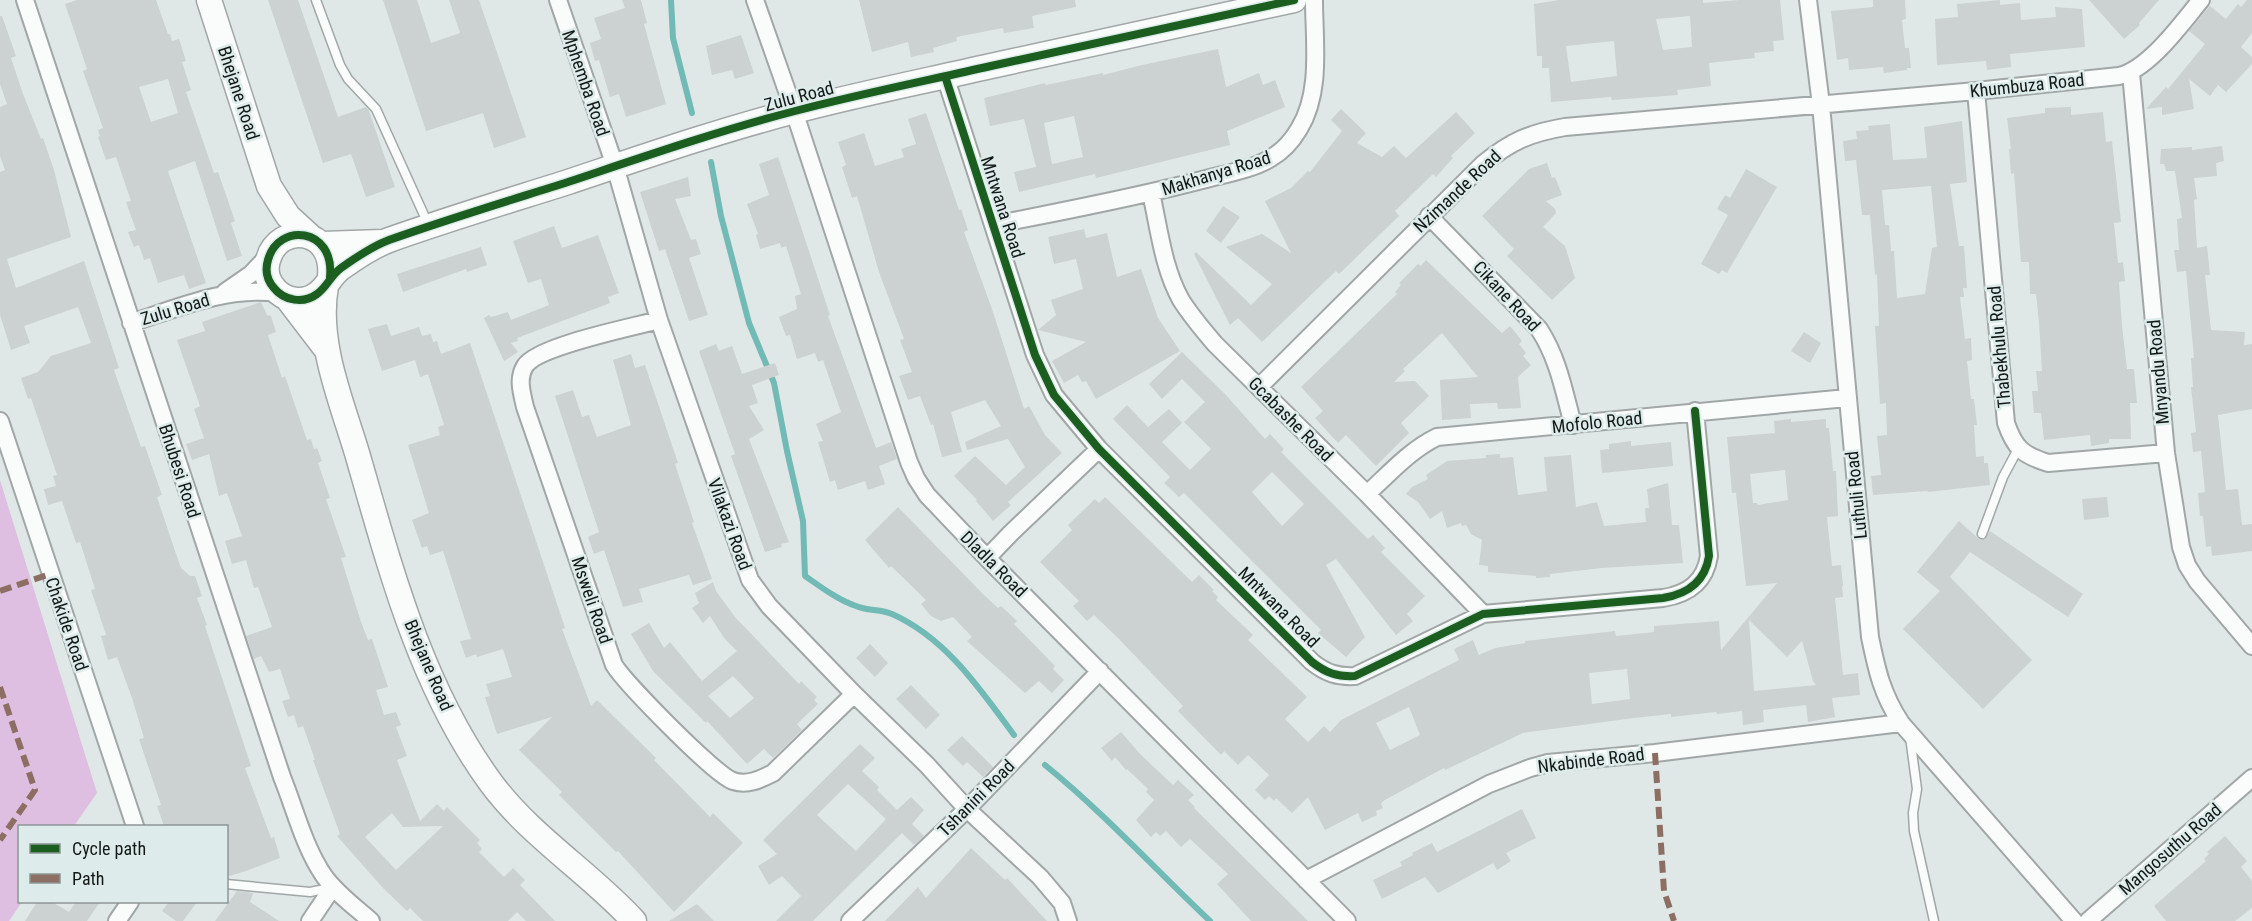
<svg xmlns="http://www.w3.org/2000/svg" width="2252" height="921" font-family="'Roboto Condensed',sans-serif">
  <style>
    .green { fill: #debfe1 }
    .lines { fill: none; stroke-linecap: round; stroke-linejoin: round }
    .stream { stroke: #71bab5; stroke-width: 6 }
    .building { fill: #ccd1d1; fill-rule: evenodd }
    .lane-casing { stroke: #a1a7a6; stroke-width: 11 }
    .street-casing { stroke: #a1a7a6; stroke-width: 20 }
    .secondary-casing { stroke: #a1a7a6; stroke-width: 27 }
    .lane { stroke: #fafcfb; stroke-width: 8 }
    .street { stroke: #fafcfb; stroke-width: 16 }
    .secondary { stroke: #fafcfb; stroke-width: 24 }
    .quiet { stroke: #8d6e63; stroke-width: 6; stroke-dasharray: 12 6; stroke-linecap: butt }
    .cycleway-casing { stroke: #ddecea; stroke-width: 11 }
    .cycleway { stroke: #1b5e20; stroke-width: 8 }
    .labels { text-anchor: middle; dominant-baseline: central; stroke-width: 5; stroke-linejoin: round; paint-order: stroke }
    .street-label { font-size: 18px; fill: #131817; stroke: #ddecea }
  </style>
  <rect width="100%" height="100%" fill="#e0e8e7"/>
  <path class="green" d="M0 480 97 793 74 826H20V902H22L9 921H0Z"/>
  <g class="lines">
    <path class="stream" d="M671 0 673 38 692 113
      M711 162 721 216 749 323 774 383 787 451 803 521 805 576C821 587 838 600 856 606 867 611 881 609 892 614 946 638 980 689 1014 735
      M1045 765C1104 813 1155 869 1210 921"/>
  </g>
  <path class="building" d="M77 0H156L168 34H170L172 41 179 39 186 61 182 62 191 90 186 92 214 173 218 172 235 221 231 223 242 256 227 261 195 161 168 171 206 283 189 289 184 275 158 283 150 258 144 260 139 245 134 247 128 232 136 230 126 202 131 201 116 157 106 160 98 137 100 136 98 130 103 128 83 71 87 69 65 4ZM168 79 178 113 151 122 139 87Z
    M268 0H298L338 117 366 107 369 111 395 187 366 197 351 154 323 163Z
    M383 0H417L431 43 460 33 449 0H479L526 137 494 148 483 113 426 131Z
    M622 0H641L647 23 644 24 666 104 626 117 619 94 610 97 599 60 595 61 590 43 601 39 594 18 625 8Z
    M859 0H1075L1076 7 1032 16 1034 28 1004 33 1003 28 956 37 957 41 933 48 934 52 911 57 908 42 872 52Z
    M1559 0H1703V3L1740 0H1780L1784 40 1773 41 1774 51 1754 53 1755 58 1709 63 1711 86 1677 90 1678 95 1612 100 1611 97 1551 102 1549 68H1542V56H1537L1534 4ZM1690 16 1692 47 1663 50 1656 19ZM1614 41 1617 76 1571 82 1566 46Z
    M1873 0H1905L1906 19 1902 20 1905 48H1909L1911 68H1907V70L1884 73 1883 67 1849 70 1848 58 1837 60 1831 11 1873 7Z
    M2000 0V5L2020 3 2021 20 2056 17 2055 7 2082 9 2085 47 2010 54 2011 67 1987 70 1986 61 1937 65 1935 19 1958 17 1957 4Z
    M2089 0H2159L2139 23 2140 25 2124 39Z
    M2247 0H2252V33L2241 47 2252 57V64L2226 92 2218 85 2210 96 2189 79 2194 109 2162 115V107L2146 109 2166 87 2168 89 2205 44 2189 31 2210 6 2226 19 2238 4 2241 7Z
    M0 16H2L16 56 11 58 23 94 41 139 43 138 54 170 71 237 7 259 16 288 84 261 119 368 114 370 141 447 145 446 162 495 157 497 174 548 181 568 190 576H195L202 596 197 598 207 625 205 626 251 766 245 768 271 838 274 837 280 858 246 871 226 877V826H164L157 806 161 805 139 739 144 738 132 698 117 657 108 660 101 636 106 635 91 590 95 589 80 542 76 543 62 501 48 505 44 489 56 486 53 476 57 475 31 398 28 399 21 378 38 372 51 356 91 343 78 307 24 326 30 343 11 350 0 315V172L5 170 0 156V107L7 104 0 84Z
    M741 35 754 73 735 79 732 70 712 75 706 46Z
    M1218 49 1226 87 1259 73 1263 85 1275 80 1285 107 1227 131 1230 145 1096 178 1095 174 1019 192 1014 172 1036 167 1024 119 990 126 984 98 1045 83 1046 85 1103 73V75L1142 65ZM1074 116 1083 157 1052 164 1044 123Z
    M2071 107V115L2103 112 2106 142 2112 141 2121 222 2114 223 2118 263 2123 262 2125 281 2119 282 2122 326 2127 369H2134L2137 403H2130L2131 439H2109V443L2091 446 2090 435 2044 440 2041 413H2034L2032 391H2038L2036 371H2042L2039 323 2036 294H2030L2029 262H2021L2014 173 2011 174 2009 149H2011L2007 118 2045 113V108Z
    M1341 109 1366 133 1357 143 1382 157 1394 146 1406 158 1456 112 1475 133 1451 156 1453 158 1436 177 1433 174 1395 211 1399 216 1339 274 1336 271 1262 342 1238 318 1230 325 1194 254 1196 252 1251 305 1272 284 1226 247 1262 234 1291 253 1265 201 1291 188 1308 171 1310 172 1342 131 1331 120Z
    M926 113 959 210 961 209 968 230 964 232 992 309 1024 409 1029 406 1045 435 1062 453 1008 502 1011 505 993 521 976 501 977 500 954 476 975 456 1006 485 1025 467 1008 439 967 450 965 442 1001 426 985 400 951 412 962 452 942 457 933 424 931 425 920 396 908 400 899 376 912 372 900 340 904 339 879 272 857 196 852 198 842 167 846 165 838 142 864 133 875 166 904 157 901 149 916 144 908 119Z
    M1962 121 1967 182 1950 184 1959 246H1964L1967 288H1963L1964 297H1960L1965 339 1971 338 1972 360 1967 361 1971 399H1974L1977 425H1974L1976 457 1984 456V463H1988L1990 485 1928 492 1927 491 1873 495 1871 476 1881 475 1877 436 1887 435 1886 403 1880 404 1875 326H1879L1877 274 1875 275 1870 215H1862L1856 160 1845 161 1843 141 1857 139 1856 131 1869 130 1868 126 1890 124 1893 160 1927 158 1924 127ZM1931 186 1937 247 1932 248 1925 294 1897 298 1894 251H1891L1889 225H1885L1882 190Z
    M2222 146 2224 161 2216 163 2217 176 2194 178 2197 199 2194 200 2197 248 2207 246 2210 275H2205L2211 330 2245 332 2244 345 2252 344V409L2218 415 2226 490 2238 489 2242 525 2252 524V551L2212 556 2211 546 2206 547 2203 516H2200L2198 493 2205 492 2201 451 2193 452 2191 433 2196 432 2191 387H2193L2191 358H2194L2186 271 2177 272 2174 250H2179L2177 219 2182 218 2175 171H2166L2164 164H2160L2161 149 2192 147V150Z
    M778 157 830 315 828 316 876 448 891 442 897 459 879 466 885 484 868 490 865 481 838 490 835 480 830 482 818 442 823 441 816 424 841 412 823 360 818 362 815 353 797 359 790 335 786 336 779 317 797 309 795 296 801 294 786 246 781 248 780 243 760 249 756 235 758 234 747 204 769 195 759 164Z
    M1547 163 1552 178 1555 177 1562 195 1546 201 1555 209 1556 213 1543 227 1565 246 1575 278 1552 300 1507 256 1514 249 1482 216 1529 169Z
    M1746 169 1777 187 1727 273 1722 270 1719 274 1701 264 1728 215 1717 209 1725 195 1730 198Z
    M688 177 691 196 675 199 691 240 696 239 701 254 689 258 708 315 689 321 665 249 659 251 640 192Z
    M1223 206 1240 217 1221 243 1206 231Z
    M554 226 562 248 598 235 619 293 608 297 610 303 517 338 518 341 511 343 518 352 504 361 484 318 489 315 491 317 508 312 511 320 549 305 541 279 528 283 513 241Z
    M1084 229 1086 238 1107 233 1117 277 1141 269 1158 318 1180 351 1096 399 1086 381 1082 382 1078 375 1064 383 1052 361 1086 342 1038 330 1056 315 1051 300 1083 289 1076 259 1054 264 1048 237Z
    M481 247 487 265 467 272 466 269 403 292 397 274Z
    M1426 260 1502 333 1510 326 1522 341 1519 344 1526 353 1523 356 1531 365 1518 377 1521 408 1498 409 1497 403 1470 404 1471 418 1442 420 1440 380 1478 377 1442 333 1403 369 1405 371 1394 382 1415 381 1429 396 1401 423 1409 433 1376 466 1346 435 1338 443 1315 418 1323 411 1301 387 1397 294 1395 292 1401 285 1399 283 1418 264 1421 266Z
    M261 302 267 315 271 316 276 332 268 335 282 378 285 376 307 440 311 439 314 449 317 448 322 461 318 463 330 498 326 499 346 557 341 558 361 622 368 640 372 639 388 687 376 690 384 715 396 712 401 725 396 727 407 756 397 760 420 821 437 804 444 811 447 807 480 840 477 843 482 849 479 852 504 877 513 868 525 880 520 885 555 921H526L517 912 508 921H423L410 908 407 911 383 888 337 836 340 834 313 760H315L303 726 298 728 294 715 288 717 282 701 290 699 280 669 269 672 261 656 254 659 246 636 272 627 258 587 254 588 246 560 232 564 225 541 242 536 227 493 219 496 209 454 192 460 186 444 204 438 194 409 200 406 177 340 205 331 202 322ZM392 813 403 827 443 826 396 870 365 837Z
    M387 324 391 336 419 327 422 336 431 334 433 342 437 341 441 354 470 343 565 628 562 629 591 706 597 700 656 758 654 760 710 817 713 813 743 843 674 912 618 851 616 852 559 795 562 792 519 750 552 717 497 734 485 697 490 696 486 684 512 677 503 649 477 657 476 654 466 658 460 641 471 639 443 551 430 555 427 546 422 548 412 520 429 513 408 445 440 435 438 427 444 425 428 374 420 377 415 360 382 371 368 329Z
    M1804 332 1821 343 1810 363 1791 351Z
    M716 344 719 351 732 346 742 374 775 363 779 375 752 385 758 403 749 406 764 430 749 439 789 542 781 544 782 547 765 552 731 456 735 454 699 351Z
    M1182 352 1225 394 1265 439 1270 434 1284 449 1281 452 1368 539 1373 535 1385 548 1381 552 1425 596 1407 614 1413 621 1396 635 1336 559 1326 565 1365 637 1346 657 1318 633 1321 630 1184 493 1179 497 1164 483 1170 477 1113 419 1127 405 1148 427 1169 409 1182 423 1162 442 1190 470 1211 449 1184 422 1205 402 1182 379 1162 399 1149 384ZM1272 472 1304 504 1282 526 1252 492Z
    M631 354 635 368 645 365 678 463 675 464 694 522 692 523 712 579 693 585 689 575 639 589 643 602 623 607 604 550 594 554 588 537 599 532 555 396 573 390 582 417 589 415 597 437 631 425 613 360Z
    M1791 419V422L1826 419V428H1829L1833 471H1836L1838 516 1827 517 1832 566 1841 565 1843 586H1842L1843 597 1835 598 1838 627 1843 675 1858 673 1860 695 1832 698 1835 717 1808 722 1806 705 1763 710 1764 722 1743 725 1742 711 1717 714 1716 712 1671 717V714L1634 718 1523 733 1445 770 1444 768 1383 801 1381 804 1383 808 1376 811 1377 815 1362 822 1358 813 1325 830 1308 797 1292 813 1276 798 1274 801 1269 796 1265 800 1255 790 1269 775 1248 755 1238 765 1224 751 1221 755 1178 711 1183 706 1118 638 1094 615 1087 621 1073 606 1079 601 1040 562 1072 530 1068 525 1095 499 1099 503 1105 497 1192 582 1199 575 1214 590 1212 591 1218 597 1216 600 1253 635 1248 640 1307 697 1285 719 1308 742 1324 726 1330 732 1341 720 1459 660 1454 649 1473 640 1479 655 1495 648 1525 643V641L1615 631 1616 636 1654 632V626L1719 621 1721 650 1777 583 1746 586 1736 493H1732L1727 437 1775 433 1774 421ZM1785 470 1788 500 1758 505 1757 503H1753L1750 474ZM1749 620 1787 657 1802 641 1813 681 1816 685 1754 691ZM1627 669 1630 699 1592 704 1589 673ZM1409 707 1420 735 1390 750 1376 723Z
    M1631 441V446L1671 442 1673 466 1602 473 1600 450 1609 449V444Z
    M1500 454V458L1513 457 1518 495 1547 491 1544 457 1571 455 1576 507 1597 502 1604 526 1646 522 1645 508H1649L1647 489 1668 483 1672 525H1679L1683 563 1602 568 1550 574V577L1536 578V576L1488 572V566L1479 565 1482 540 1471 534 1466 525 1462 526 1461 523 1447 528 1442 511 1430 519 1418 502 1406 494 1412 487 1428 479 1426 475 1447 461 1486 458V455Z
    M2107 497 2109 517 2084 520 2082 499Z
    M898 507 983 594 998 608 1001 606 1017 621 1014 624 1055 666 1053 669 1064 680 1052 693 1039 681 1025 693 967 641 972 637 953 617 941 621 931 616 921 604 926 600 891 566 889 568 865 540Z
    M1959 521 1980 540 1986 538 1990 531 2083 594 2068 617 1970 552 1950 577 2032 660 1983 709 1903 629 1940 591 1917 572Z
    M713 582 716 591 735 617 799 684 801 681 817 697 814 700 818 704 797 724 802 730 773 758 764 749 747 764 707 721 706 723 653 671 631 634 649 623 664 648 670 642 702 681 737 651 724 638 710 616 703 623 692 608 699 603 695 593ZM733 676 754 698 730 718 708 696Z
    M870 644 888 663 875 677 856 658Z
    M911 685 940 715 926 729 896 699Z
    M1121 732 1140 754 1173 785 1178 780 1194 795 1188 800 1195 807 1194 808 1308 921H1251L1217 884 1228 874 1190 839 1181 847 1166 831 1160 836 1156 832 1151 837 1136 820 1154 800 1146 792 1148 789 1127 769 1126 770 1115 757 1112 761 1101 748Z
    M962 736 993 767 983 777 967 762 963 766 947 750Z
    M860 744 875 758 862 771 879 787 877 790 897 810 911 797 924 810 912 824 924 836 914 845 902 833 813 921H776L801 896 782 876 769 885 758 866 777 854 763 840ZM848 784 886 819 856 851 817 815Z
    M1522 809 1536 838 1506 853 1511 861 1497 870 1493 863 1438 893 1425 877 1382 899 1373 880 1402 866 1400 862 1413 855 1412 853 1432 843 1437 852Z
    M2225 836 2247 861 2241 867 2252 881V908L2235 921H2166L2154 906 2206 861 2204 859 2209 854 2207 852Z
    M971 848 1005 880 1007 878 1047 921H885L918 887 926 898Z
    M237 891 253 893 250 902 279 921H215Z
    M37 902H52L69 912 76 902H100L87 921H25Z
    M169 902H197L183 921H176L162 911Z
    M697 904 714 921H669Z"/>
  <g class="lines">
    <defs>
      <path id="lane" d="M316 0 340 65 348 79 376 109 429 226
        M1982 534 2003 477 2018 449
        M1910 737 1917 789 1913 813 1914 831 1934 921
        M226 884 310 892 330 888"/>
      <path id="street" d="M25 0 282 777C295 809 304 847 324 876 336 893 355 907 371 921
        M558 0 615 166 659 320 750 580 769 606 854 694 927 765 967 809 1040 877 1062 903 1068 921
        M755 0 794 111 909 462 916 478 927 495 987 558 1347 921
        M1808 0 1821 105 1870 637C1877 671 1882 694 1901 723L2074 921
        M2131 73 2166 453 2181 547 2187 565 2197 581 2252 646
        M945 76 1035 355 1054 395 1099 449 1312 662C1326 673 1337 677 1355 676L1483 614 1663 598C1688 594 1705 582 1709 556L1695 411
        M1976 91 2006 423C2015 449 2023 455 2048 463L2166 453
        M1151 193C1159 228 1163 268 1181 300 1191 316 1203 330 1215 344L1367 494 1483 614
        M1429 216 1539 329C1558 358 1564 391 1573 425
        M993 225C1063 211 1133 198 1202 180 1224 174 1251 170 1271 158 1283 151 1292 141 1299 129 1322 92 1314 41 1314 0
        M225 292 251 274 268 256
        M659 320C633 327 537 346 525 366 517 379 522 393 525 407L614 665C626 684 715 775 733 781 748 786 761 779 773 773L854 694
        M131 323C178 308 227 286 278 293
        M1259 387 1483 164C1511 141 1530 133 1565 127L1976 91 2119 76C2149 69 2181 24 2201 0
        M0 421 135 826
        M1367 494C1389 474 1410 450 1437 437L1847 398
        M987 558 1011 533 1099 449
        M1306 880 1489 784 1530 768 1548 763 1655 753 1901 723
        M117 921 130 902
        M310 921 333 887
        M850 921 967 809 1100 671
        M2088 921 2252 778"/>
      <path id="secondary" d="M209 0 269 186 288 216 312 238
        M322 244 382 242
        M330 277C335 227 278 222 268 260 265 270 267 280 274 288 284 301 304 304 317 294 327 287 331 275 341 268 355 258 373 246 389 240 448 219 508 201 568 182 643 157 718 131 795 111 859 94 925 81 991 66 1092 44 1193 22 1294 0
        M326 286C316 342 341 400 357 453 390 567 420 686 491 783 531 837 589 872 634 921
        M287 298 326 349"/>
    </defs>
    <use href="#lane" class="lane-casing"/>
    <use href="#street" class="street-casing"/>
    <use href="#secondary" class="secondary-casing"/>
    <use href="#lane" class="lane"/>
    <use href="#street" class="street"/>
    <use href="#secondary" class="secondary"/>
    <path class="quiet" d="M0 591 50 574
      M0 687 35 790 0 840
      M1655 753 1664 891 1674 921"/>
    <defs>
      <path id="cycleway" d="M945 76 1035 355 1054 395 1099 449 1312 662C1326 673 1337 677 1355 676L1483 614 1663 598C1688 594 1705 582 1709 556L1695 411
        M330 277C335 227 278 222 268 260 265 270 267 280 274 288 284 301 304 304 317 294 327 287 331 275 341 268 355 258 373 246 389 240 448 219 508 201 568 182 643 157 718 131 795 111 859 94 925 81 991 66 1092 44 1193 22 1294 0"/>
    </defs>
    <use href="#cycleway" class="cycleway-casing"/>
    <use href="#cycleway" class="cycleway"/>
  </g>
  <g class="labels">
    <g class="street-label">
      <text transform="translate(586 83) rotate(71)">Mphemba Road</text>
      <text transform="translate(2027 85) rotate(-6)">Khumbuza Road</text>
      <text transform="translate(239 93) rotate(72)">Bhejane Road</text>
      <text transform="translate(799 96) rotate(-15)">Zulu Road</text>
      <text transform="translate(1216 173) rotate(-17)">Makhanya Road</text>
      <text transform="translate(1457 191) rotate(-43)">Nzimande Road</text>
      <text transform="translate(1003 207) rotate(72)">Mntwana Road</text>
      <text transform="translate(1507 296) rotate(47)">Cikane Road</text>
      <text transform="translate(175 309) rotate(-17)">Zulu Road</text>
      <text transform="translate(1999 347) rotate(-95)">Thabekhulu Road</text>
      <text transform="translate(2158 372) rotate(-95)">Mnyandu Road</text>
      <text transform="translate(1291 419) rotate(45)">Gcabashe Road</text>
      <text transform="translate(1597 422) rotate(-6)">Mofolo Road</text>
      <text transform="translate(180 471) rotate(72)">Bhubesi Road</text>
      <text transform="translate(1856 495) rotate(-96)">Luthuli Road</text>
      <text transform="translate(730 524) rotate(70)">Vilakazi Road</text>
      <text transform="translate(994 564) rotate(45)">Dladla Road</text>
      <text transform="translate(592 600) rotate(71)">Msweli Road</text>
      <text transform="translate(1279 607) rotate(45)">Mntwana Road</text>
      <text transform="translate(67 624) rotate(71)">Chakide Road</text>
      <text transform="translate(429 665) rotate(67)">Bhejane Road</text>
      <text transform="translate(1591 760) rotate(-7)">Nkabinde Road</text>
      <text transform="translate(976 798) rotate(-45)">Tshanini Road</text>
      <text transform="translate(2170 849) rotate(-41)">Mangosuthu Road</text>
    </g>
  </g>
  <rect x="18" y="825" width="210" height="78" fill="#ddecea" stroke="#8c9796" stroke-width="1.5"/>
  <rect x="30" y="844" width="30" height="9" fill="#1b5e20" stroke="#8c9796" stroke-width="1.5"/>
  <text x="72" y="855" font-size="18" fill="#131817">Cycle path</text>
  <rect x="30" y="874" width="30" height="9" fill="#8d6e63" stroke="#8c9796" stroke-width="1.5"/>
  <text x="72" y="885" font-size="18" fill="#131817">Path</text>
</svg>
